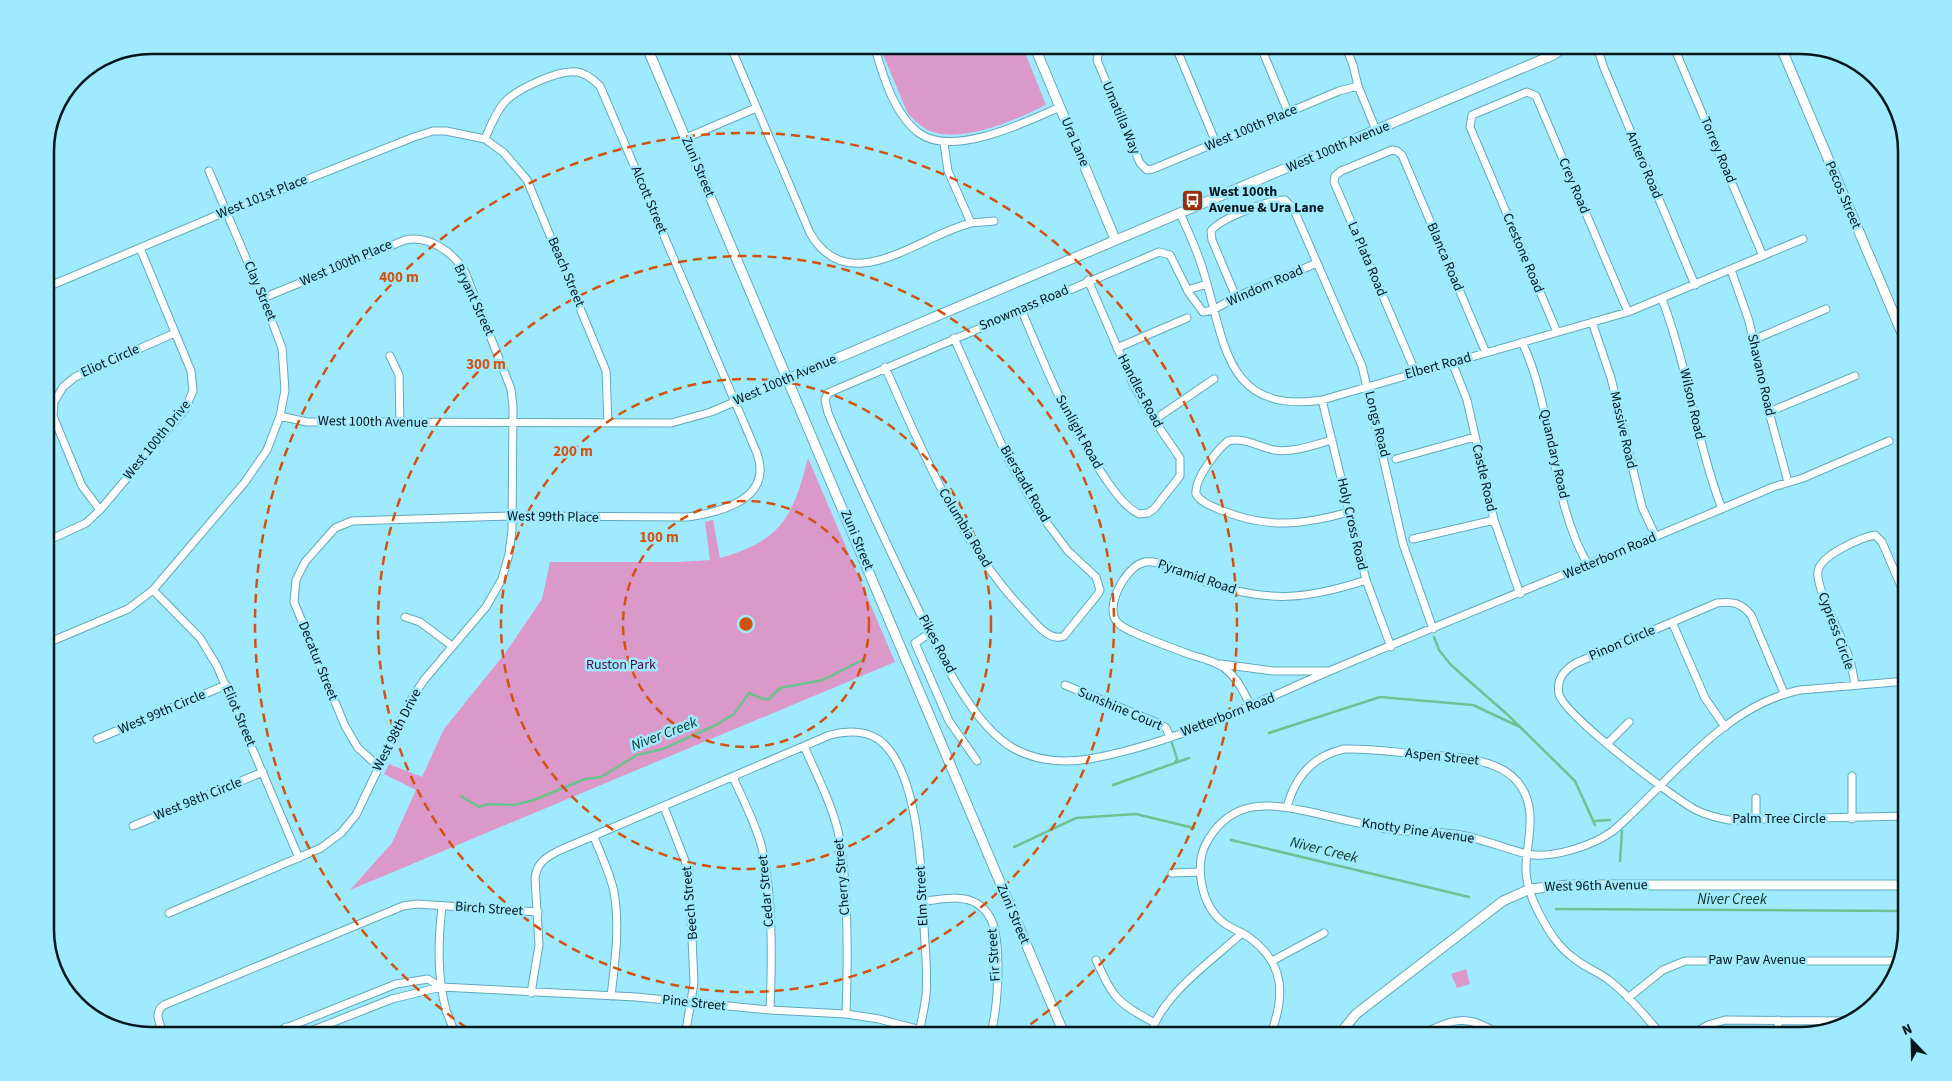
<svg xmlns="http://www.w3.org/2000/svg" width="1952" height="1081" font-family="'Source Sans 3',sans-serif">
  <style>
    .green { fill: #db99c9 }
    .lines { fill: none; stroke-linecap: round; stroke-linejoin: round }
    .stream { stroke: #6cc291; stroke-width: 2.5 }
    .minor-casing { stroke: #60a9bc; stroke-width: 9 }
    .tertiary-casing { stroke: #60a9bc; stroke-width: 11 }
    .minor { stroke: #fff; stroke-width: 7 }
    .tertiary { stroke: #fff; stroke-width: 9 }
    .ring { fill: none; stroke: #d1520e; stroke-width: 2.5; stroke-dasharray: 9 6 }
    .labels { text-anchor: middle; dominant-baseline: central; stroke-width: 5; stroke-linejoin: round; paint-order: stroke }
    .street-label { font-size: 14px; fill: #01161c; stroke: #a0eaff }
    .poi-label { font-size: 14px; font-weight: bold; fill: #01161c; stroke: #a0eaff; text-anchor: start }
    .park-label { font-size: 14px; fill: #4d0c40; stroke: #a0eaff }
    .water-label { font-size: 15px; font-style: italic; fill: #0c321f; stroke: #a0eaff }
    .rim { fill: none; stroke: #01161c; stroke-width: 2.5 }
    .centre { fill: #d1520e; stroke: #a0eaff; stroke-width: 2.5 }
    .ring-label { font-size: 15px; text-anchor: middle; font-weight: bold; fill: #d1520e; stroke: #a0eaff; stroke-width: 5; stroke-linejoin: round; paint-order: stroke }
  </style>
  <rect width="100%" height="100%" fill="#a0eaff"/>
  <path class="green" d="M879 45H1022L1046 105C1017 119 970 141 936 133 925 131 916 121 908 114Z
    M808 458 895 662 350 890 392 843 416 790 384 774 389 764 422 777 444 729 506 652 542 599 550 562H679L710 560 705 522 713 520 720 558C781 541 793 517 808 458Z
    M1466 969 1470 984 1457 988 1451 974Z"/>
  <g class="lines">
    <path class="stream" d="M1434 637 1439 650 1451 665 1509 716 1575 781 1595 825
      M1269 733 1380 697 1473 705 1520 727
      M1172 743 1177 759 1175 763
      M1113 785 1189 758
      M461 796 479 807 488 804 514 805 534 800 585 779 601 777 637 755 663 749 716 725 734 714 749 693 763 699H769L780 688 823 680 862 660
      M1593 821 1610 820
      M1231 840 1469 897
      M1014 847 1076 818 1136 814 1194 828
      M1620 861 1622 831
      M1556 909 1907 911"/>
    <defs>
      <path id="minor" d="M730 45 810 233C849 301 920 235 971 223 979 222 987 222 994 221
        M874 45C882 73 894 115 919 133 953 158 1026 122 1060 107
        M1113 45 1099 51 1097 60 1140 163 1147 170 1153 169 1339 91 1358 86
        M1175 45 1216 143
        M1260 45 1288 112
        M1345 45 1353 65 1358 86 1376 130
        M1604 45 1599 53 1604 68 1695 285
        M1673 45 1763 256
        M686 138 756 108
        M944 143 948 171 971 223
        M1180 213C1188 231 1197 250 1203 270 1225 339 1223 415 1322 400L1628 312 1803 239
        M1317 263 1236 297 1213 310 1203 312 1189 293 1170 255 1159 252 828 393 825 400 828 413C853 472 880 530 908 588 931 635 967 722 1013 748 1036 761 1063 763 1089 759 1174 744 1253 704 1332 670 1478 608 1627 550 1773 487L1803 478 1889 441
        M1731 270 1749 321 1769 412 1788 482
        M45 288 225 212 414 137 433 131H446L485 139 504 153 527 180 606 371 608 423
        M1187 290 1207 284
        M1236 297 1212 240 1211 231C1219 219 1271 199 1285 200L1294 210 1362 366 1403 544 1433 629
        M1662 299C1688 367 1696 441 1722 509
        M1021 309C1046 368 1069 426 1105 478 1115 492 1124 506 1139 514L1148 513 1154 509 1180 476V458L1154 420 1134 386 1088 280
        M1592 322 1611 378 1642 507 1656 537
        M1557 332 1470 127 1472 115 1527 92 1536 96 1628 312
        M1753 340 1826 309
        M1522 342C1555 412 1549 497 1588 565
        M1117 348 1187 318
        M390 356 399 375 400 423
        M1452 362 1467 400 1494 520 1520 594
        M885 367C924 454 960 545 1027 614 1036 624 1050 642 1064 636L1098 594 1100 590 1096 577 1068 551 1038 511 1008 459 954 338
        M1415 371 1334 182 1335 176 1341 171 1392 150 1397 151 1402 155 1486 353
        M1322 400 1366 580 1391 647
        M1769 412 1855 376
        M280 416 307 422H335L671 423 711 412 788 379
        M1154 420 1214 379
        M1332 440C1314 445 1293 453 1274 450 1259 447 1244 437 1228 441 1217 450 1194 479 1196 494 1201 503 1212 506 1221 510 1266 529 1304 525 1349 512
        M1396 459 1475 437
        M100 510 82 486 53 416 54 402 63 387 75 377 175 333
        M1413 539 1494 520
        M45 542 86 523 100 510 185 409 193 391 191 371 140 248
        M153 590 200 638 217 666 299 858
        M405 617 420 622 452 646
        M1672 622 1705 698 1725 727
        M930 633 915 643 949 721 977 761
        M45 644 128 609 153 590 245 482 267 450 280 416 285 390 282 348 263 298 209 171
        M1221 664 1273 671H1327
        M1065 685 1160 724 1166 728 1170 737
        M1855 685C1853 675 1852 664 1848 655 1842 637 1815 587 1818 571 1821 555 1860 538 1875 535L1882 542 1907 600
        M1784 693 1751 615C1741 603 1733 601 1717 603L1576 663C1564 670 1556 679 1559 694 1564 715 1673 798 1696 810 1706 815 1718 818 1729 820L1907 816
        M1251 707C1244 692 1237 677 1223 667 1214 661 1202 658 1191 655 1172 648 1153 641 1135 633 1124 628 1113 624 1113 610 1113 593 1128 566 1145 562 1161 559 1190 577 1206 582 1267 603 1306 600 1366 580
        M97 739 226 685
        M1608 743 1629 722
        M804 746C816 774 831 802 838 831 849 885 848 959 846 1014
        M378 766 358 748 345 726 294 602 296 580 305 562 335 528 352 521 512 516 688 517C723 512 775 498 756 451L600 86C594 80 586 73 577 72 559 69 514 90 503 104 495 114 490 127 485 139
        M1852 776V819
        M733 777C743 800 756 824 762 848 773 894 772 963 770 1010
        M1756 798V819
        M664 807 689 871 694 983 685 1036
        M1287 807C1295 777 1313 756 1344 749 1368 748 1393 752 1416 754 1460 758 1526 755 1530 815 1531 832 1527 848 1526 864 1525 881 1532 900 1540 915 1549 932 1559 948 1575 959 1586 968 1599 972 1610 981 1630 996 1646 1018 1663 1036
        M133 826 263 772
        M594 837C601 855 610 873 614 892 620 927 615 962 611 996
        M1172 873 1200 872
        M923 901C940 900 961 894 976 903 985 908 992 918 994 928 1001 954 998 1010 990 1036
        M442 906C438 942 437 976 446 1010 449 1019 453 1027 456 1036
        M169 913 321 848 341 833 356 815 412 698 424 680 486 607 502 579 509 554 512 530 513 407 511 389 465 272C453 252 429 235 405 240L263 298
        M1096 960C1114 999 1116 1002 1155 1023
        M1272 961 1324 933
        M531 993 539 945 535 878C537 863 545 858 558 851L830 735C848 730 870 730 884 744 920 780 922 877 924 926 925 949 928 972 926 995 925 1006 922 1017 920 1029
        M1628 998 1663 970 1685 961H1899
        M286 1027 290 1036
        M165 1036C161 1026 152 1013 164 1005L403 906 417 904 538 912
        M266 1036 396 984 428 979 441 987
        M298 1036 392 999 441 987 636 997 770 1010 846 1014 879 1019 944 1036
        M1150 1036C1161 995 1212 961 1242 933
        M1270 1036C1285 997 1286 965 1250 938 1242 932 1232 929 1224 923 1201 906 1193 864 1208 840 1234 796 1273 804 1315 813 1340 819 1365 825 1389 829 1411 833 1432 831 1454 834 1479 837 1502 848 1527 854 1552 859 1592 846 1613 831 1670 782 1722 706 1800 690L1907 681
        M1419 1036C1455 1017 1467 1014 1502 1036
        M1689 1036 1708 1025 1725 1020 1855 1021
        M1778 1036V1020"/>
      <path id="tertiary" d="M646 45 1065 1036
        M1034 45 1115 239
        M1780 45 1907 345
        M788 379 1553 55 1568 45
        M1338 1036 1356 1014 1503 901 1530 889 1569 885H1907"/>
    </defs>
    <use href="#minor" class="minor-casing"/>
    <use href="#tertiary" class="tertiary-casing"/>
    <use href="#minor" class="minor"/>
    <use href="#tertiary" class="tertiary"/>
  </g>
  <g class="ring">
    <circle cx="746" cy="624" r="123"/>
    <circle cx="746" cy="624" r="245"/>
    <circle cx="746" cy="624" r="368"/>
    <path d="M479 1036A491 491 0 1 1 1013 1036"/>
  </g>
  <defs>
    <symbol id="bus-square" viewBox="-11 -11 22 22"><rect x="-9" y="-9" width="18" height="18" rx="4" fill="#96300c" stroke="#a0eaff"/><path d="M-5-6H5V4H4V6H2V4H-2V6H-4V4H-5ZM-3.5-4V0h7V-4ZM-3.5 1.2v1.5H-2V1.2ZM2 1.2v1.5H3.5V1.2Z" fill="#fff"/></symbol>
  </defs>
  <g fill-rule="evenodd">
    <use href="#bus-square" x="1180" y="188" width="25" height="25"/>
  </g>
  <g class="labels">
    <g class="street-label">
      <text transform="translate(1121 118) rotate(67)">Umatilla Way</text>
      <text transform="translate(1251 128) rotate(-23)">West 100th Place</text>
      <text transform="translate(1075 142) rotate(67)">Ura Lane</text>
      <text transform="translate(1338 147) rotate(-23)">West 100th Avenue</text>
      <text transform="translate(1718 150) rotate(67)">Torrey Road</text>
      <text transform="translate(1644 165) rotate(67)">Antero Road</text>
      <text transform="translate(698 167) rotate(67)">Zuni Street</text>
      <text transform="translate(1574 186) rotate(67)">Crey Road</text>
      <text transform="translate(1843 195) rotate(67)">Pecos Street</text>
      <text transform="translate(262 197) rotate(-22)">West 101st Place</text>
      <text transform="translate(649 200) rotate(67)">Alcott Street</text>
      <text transform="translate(1523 253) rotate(67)">Crestone Road</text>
      <text transform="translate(1445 257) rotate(67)">Blanca Road</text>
      <text transform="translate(1367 259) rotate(67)">La Plata Road</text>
      <text transform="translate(346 263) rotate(-23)">West 100th Place</text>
      <text transform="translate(566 272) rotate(67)">Beach Street</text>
      <text transform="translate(1265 286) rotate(-24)">Windom Road</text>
      <text transform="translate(260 291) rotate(67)">Clay Street</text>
      <text transform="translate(474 300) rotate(65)">Bryant Street</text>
      <text transform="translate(1024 308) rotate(-23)">Snowmass Road</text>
      <text transform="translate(110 361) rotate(-24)">Eliot Circle</text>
      <text transform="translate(1438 366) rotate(-15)">Elbert Road</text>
      <text transform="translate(1761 375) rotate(77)">Shavano Road</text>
      <text transform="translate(785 380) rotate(-23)">West 100th Avenue</text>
      <text transform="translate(1140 391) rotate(62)">Handles Road</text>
      <text transform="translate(1692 404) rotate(77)">Wilson Road</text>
      <text transform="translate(373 422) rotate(1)">West 100th Avenue</text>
      <text transform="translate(1377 424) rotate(76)">Longs Road</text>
      <text transform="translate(1623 430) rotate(77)">Massive Road</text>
      <text transform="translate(1079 432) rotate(61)">Sunlight Road</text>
      <text transform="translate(157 440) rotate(-51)">West 100th Drive</text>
      <text transform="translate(1554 454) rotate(77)">Quandary Road</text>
      <text transform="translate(1484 478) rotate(77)">Castle Road</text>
      <text transform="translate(1025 484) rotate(60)">Bierstadt Road</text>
      <text transform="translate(553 517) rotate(1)">West 99th Place</text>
      <text transform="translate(1352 524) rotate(77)">Holy Cross Road</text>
      <text transform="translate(965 528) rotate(59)">Columbia Road</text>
      <text transform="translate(857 540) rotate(67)">Zuni Street</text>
      <text transform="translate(1610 556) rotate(-23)">Wetterborn Road</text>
      <text transform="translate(1197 577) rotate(19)">Pyramid Road</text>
      <text transform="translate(1836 631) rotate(70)">Cypress Circle</text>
      <text transform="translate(1622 643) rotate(-23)">Pinon Circle</text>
      <text transform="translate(937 644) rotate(62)">Pikes Road</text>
      <text transform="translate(318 661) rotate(68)">Decatur Street</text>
      <text transform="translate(1120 709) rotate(23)">Sunshine Court</text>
      <text transform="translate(162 712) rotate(-23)">West 99th Circle</text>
      <text transform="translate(1228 715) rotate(-21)">Wetterborn Road</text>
      <text transform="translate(239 716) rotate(67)">Eliot Street</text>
      <text transform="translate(397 730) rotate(-63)">West 98th Drive</text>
      <text transform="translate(1442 757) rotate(6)">Aspen Street</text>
      <text transform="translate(198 799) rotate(-22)">West 98th Circle</text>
      <text x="1779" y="819">Palm Tree Circle</text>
      <text transform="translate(1418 831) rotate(8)">Knotty Pine Avenue</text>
      <text transform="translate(842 877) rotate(-95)">Cherry Street</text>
      <text transform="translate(1596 886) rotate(-1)">West 96th Avenue</text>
      <text transform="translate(766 891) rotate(-95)">Cedar Street</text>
      <text transform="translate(922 896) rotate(-93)">Elm Street</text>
      <text transform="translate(690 903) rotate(-95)">Beech Street</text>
      <text transform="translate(489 909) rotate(4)">Birch Street</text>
      <text transform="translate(1013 914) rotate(67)">Zuni Street</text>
      <text transform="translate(994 955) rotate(-94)">Fir Street</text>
      <text x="1757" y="960">Paw Paw Avenue</text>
      <text transform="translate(694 1003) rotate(6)">Pine Street</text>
    </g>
    <g class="poi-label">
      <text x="1209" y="192">West 100th<tspan x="1209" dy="16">Avenue &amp; Ura Lane</tspan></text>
    </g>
    <g class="park-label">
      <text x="621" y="665">Ruston Park</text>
    </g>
    <g class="water-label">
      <text transform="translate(664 734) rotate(-21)">Niver Creek</text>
      <text transform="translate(1324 850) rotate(14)">Niver Creek</text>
      <text x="1732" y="899">Niver Creek</text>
    </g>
  </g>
  <path d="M0 0H1952V1081H0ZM151 54H1801A97 97 0 0 1 1898 151V930A97 97 0 0 1 1801 1027H151A97 97 0 0 1 54 930V151A97 97 0 0 1 151 54Z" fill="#a0eaff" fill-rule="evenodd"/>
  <path class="rim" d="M151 54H1801A97 97 0 0 1 1898 151V930A97 97 0 0 1 1801 1027H151A97 97 0 0 1 54 930V151A97 97 0 0 1 151 54Z"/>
  <circle cx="746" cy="624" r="8" class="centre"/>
  <g class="ring-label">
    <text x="399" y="282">400 m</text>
    <text x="486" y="369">300 m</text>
    <text x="573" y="456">200 m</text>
    <text x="659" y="542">100 m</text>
  </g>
  <g transform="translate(1912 1041) rotate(337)" stroke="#a0eaff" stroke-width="4" paint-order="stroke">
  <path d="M0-4L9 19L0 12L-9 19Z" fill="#01161c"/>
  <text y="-8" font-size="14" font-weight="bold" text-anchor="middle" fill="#01161c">N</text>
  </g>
</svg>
